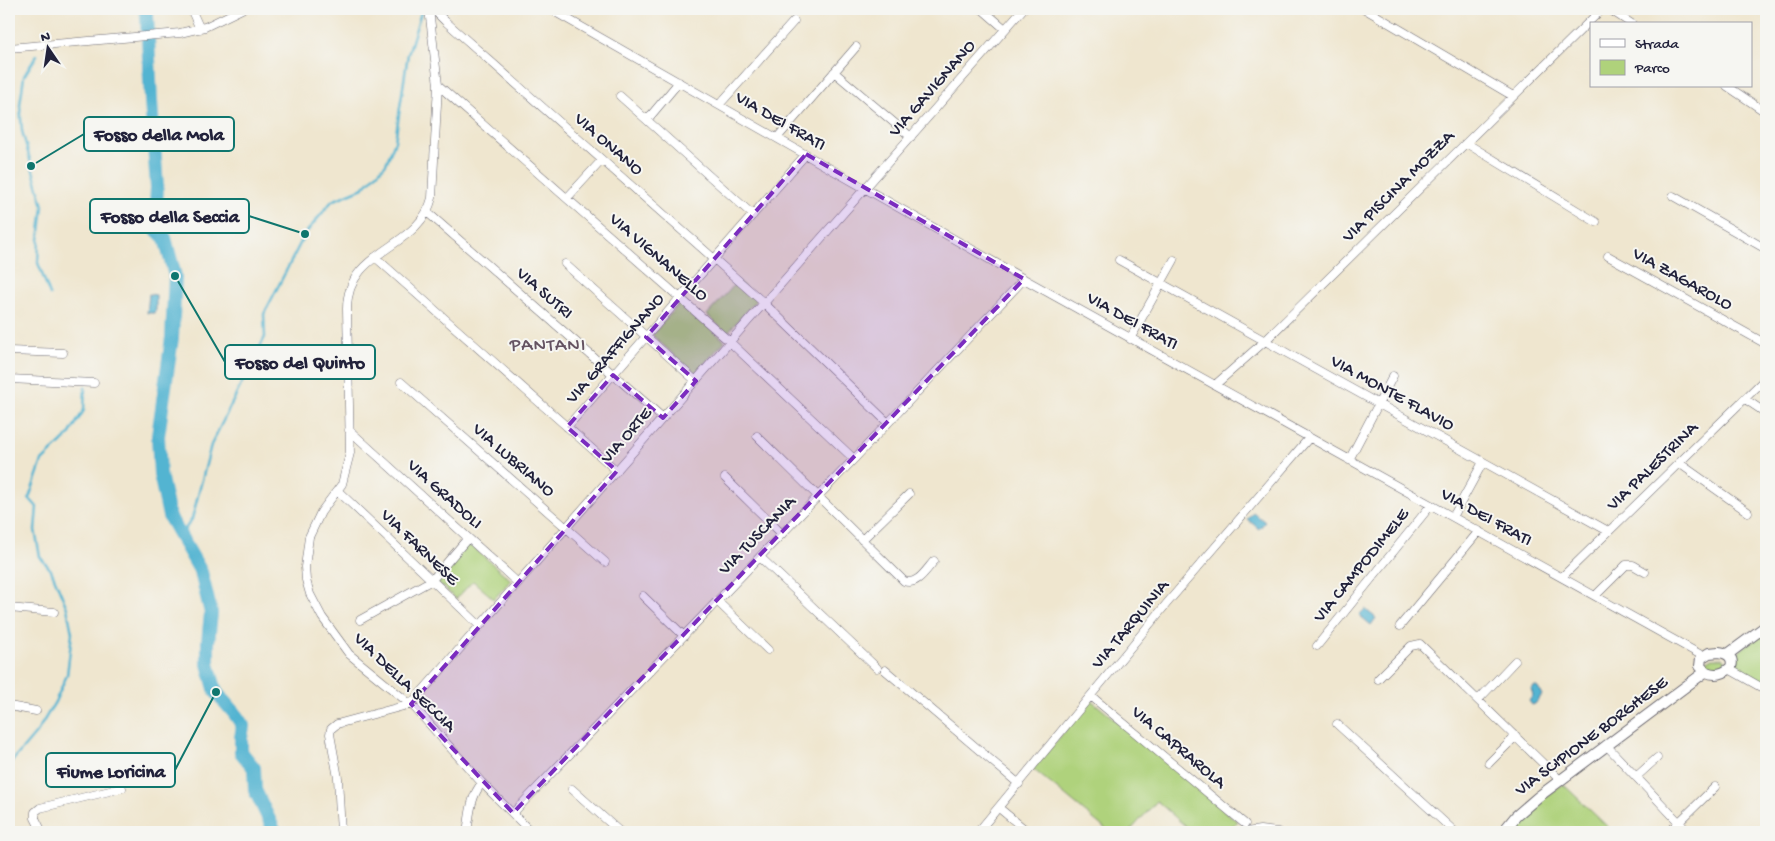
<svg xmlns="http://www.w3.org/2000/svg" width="1775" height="841" font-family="'Gochi Hand',sans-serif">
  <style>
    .green { fill: #afd27b; stroke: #687a5b }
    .water { fill: #52b4d1; stroke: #3a6b86 }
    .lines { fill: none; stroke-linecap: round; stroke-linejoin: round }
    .stream { stroke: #52b4d1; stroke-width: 2.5 }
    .river { stroke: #52b4d1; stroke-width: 14 }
    .minor-casing { stroke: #6a676f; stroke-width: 9 }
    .major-casing { stroke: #6a676f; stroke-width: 12 }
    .minor { stroke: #fff; stroke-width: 8 }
    .major { stroke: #fff; stroke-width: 10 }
    .marked { fill: #7b2cbf; fill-opacity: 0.2; stroke: #7b2cbf; stroke-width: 4; stroke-dasharray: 10 6; stroke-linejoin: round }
    .labels { text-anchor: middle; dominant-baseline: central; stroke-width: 4; stroke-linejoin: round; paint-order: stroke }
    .street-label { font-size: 18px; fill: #22223b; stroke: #f6f6f2 }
    .neighbourhood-label { font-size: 19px; letter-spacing: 1px; fill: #655361; stroke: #f6f6f2 }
    .leader { fill: none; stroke: #0f766e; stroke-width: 2 }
    .callout-dot { fill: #0f766e; stroke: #f6f6f2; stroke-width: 2 }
    .callout { fill: #f6f6f2; stroke: #0f766e; stroke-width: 2 }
    .callout-label { font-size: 19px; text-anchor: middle; font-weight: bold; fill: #22223b }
  </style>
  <rect width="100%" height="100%" fill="#f6f6f2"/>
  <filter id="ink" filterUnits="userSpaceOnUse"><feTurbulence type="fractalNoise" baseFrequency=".02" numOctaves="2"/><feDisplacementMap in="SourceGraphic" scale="10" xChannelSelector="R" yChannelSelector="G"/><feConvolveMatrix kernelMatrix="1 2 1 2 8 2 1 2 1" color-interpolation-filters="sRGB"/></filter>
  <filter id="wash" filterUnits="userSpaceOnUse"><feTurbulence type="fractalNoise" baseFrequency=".0096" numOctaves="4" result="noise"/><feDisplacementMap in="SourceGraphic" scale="20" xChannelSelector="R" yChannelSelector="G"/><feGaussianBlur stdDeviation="1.12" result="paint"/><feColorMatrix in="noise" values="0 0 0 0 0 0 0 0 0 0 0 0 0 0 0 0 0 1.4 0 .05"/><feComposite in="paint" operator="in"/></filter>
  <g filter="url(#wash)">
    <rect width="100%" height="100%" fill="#efe6cf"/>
    <path class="green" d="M738 281 757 299 727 333 707 315Z
      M681 302 725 341 695 374 652 335Z
      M467 542 511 580 494 599 473 581 456 599 434 579Z
      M1762 636 1766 644V680L1763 682C1756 678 1745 674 1738 668 1725 655 1754 641 1762 636Z
      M1713 658H1724L1726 662 1722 667 1709 669 1704 663 1707 660Z
      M1091 700 1238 822 1225 832H1192L1157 801 1129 832H1109L1033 769Z
      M1563 784 1613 832H1519L1513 826 1531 808Z"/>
    <path class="water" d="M149 294 156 295V310L154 313H147Z
      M1253 512 1265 522 1259 529 1247 519Z
      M1365 609 1376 618 1371 625 1359 615Z
      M1535 686 1538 688 1542 695 1535 704 1532 705 1529 701 1533 695 1531 689Z"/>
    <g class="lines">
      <path class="stream" d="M37 55 24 76 20 105 22 131 43 206 39 240 38 263 50 295
        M181 535 192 519 211 445 265 337 264 314 305 234 332 201 363 188 386 164 395 141 408 54 422 9
        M9 765 37 732 55 702 67 675 72 633 67 608 51 570 40 557 35 530 37 507 29 498 42 461 69 435 84 410 85 387"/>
      <path class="river" d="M145 9 147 15 151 101 157 187 155 228 165 238 175 276 172 338 158 436 160 474 169 516 201 572 211 613 208 642V664L216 692 235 714 243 726 241 738V752L254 768 255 790 275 832"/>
    </g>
  </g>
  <g filter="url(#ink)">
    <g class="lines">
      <defs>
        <path id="minor" d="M191 9 200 29
          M429 9 438 85 432 198C419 250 347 248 347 309L350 453 342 484 321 512 309 537 305 567 306 580 310 594 322 617 349 654 415 708 482 783 531 832
          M433 9 445 21 764 303 888 423
          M550 9 1024 279 1703 656
          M982 9 1005 29
          M1365 9 1513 96
          M1609 9 1632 24
          M9 48 180 33 205 27 242 9
          M834 72 911 137
          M438 85 730 342 854 459
          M1727 86 1764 111
          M620 96 753 215
          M719 105 794 21
          M647 120 679 82
          M777 138 856 47
          M1466 143 1596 222
          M9 156H10
          M1673 196 1766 249
          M567 198 602 160
          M427 212 663 418
          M1608 256 1766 344
          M375 257 617 471
          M1119 260 1608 531
          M565 264 696 381
          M1130 339 1174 260
          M9 351 63 353
          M9 379 94 383
          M401 382 605 562
          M1215 385 1265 341 1602 9
          M1745 399 1766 413
          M567 427 806 154
          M349 430 518 583
          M757 436 904 581C917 586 926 570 934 561
          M1349 460 1393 376
          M1679 463 1748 512
          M725 478 782 534
          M338 491 480 626
          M1453 517 1483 462
          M862 540 909 494
          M760 557 877 668
          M1562 577 1766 378
          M1596 595 1626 565H1633L1645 572
          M643 596 684 636
          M717 601 768 650
          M9 608 54 612
          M360 620 432 580 468 538
          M1400 626 1479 531
          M1317 646 1431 505
          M1729 669 1766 690
          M885 670 1019 784
          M1378 679 1411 646 1420 644 1560 780
          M1091 696 1245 824
          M1478 700 1515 661
          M9 706 36 711
          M1337 724 1455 832
          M1606 745 1688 832
          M1489 763 1516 736
          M1636 777 1657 758
          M572 789 620 832
          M999 808 1028 832
          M513 813 854 459 1024 279
          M1509 825 1516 832
          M42 832 35 818V812L40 808 122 788
          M341 832 338 778 330 734 331 729 337 724 411 704 1023 9
          M467 832C470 815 470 797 482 783
          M978 832 1168 602 1309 438
          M1246 832 1260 830 1278 832
          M1669 832 1715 787"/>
        <path id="major" d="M1719 652C1728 653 1734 658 1731 667 1722 676 1708 677 1700 666L1701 658 1709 653Z
          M1728 654 1766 626
          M1503 832 1516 816 1538 797 1705 672"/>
      </defs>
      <use href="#minor" class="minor-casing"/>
      <use href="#major" class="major-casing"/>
      <use href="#minor" class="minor"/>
      <use href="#major" class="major"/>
    </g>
  </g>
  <path class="marked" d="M806 154 1024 279 513 813 411 704 617 471 567 427 613 375 663 418 696 381 646 337Z"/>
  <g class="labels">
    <g class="street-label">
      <text transform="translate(933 89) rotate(-49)">VIA GAVIGNANO</text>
      <text transform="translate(780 122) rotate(30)">VIA DEI FRATI</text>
      <text transform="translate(608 145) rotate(41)">VIA ONANO</text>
      <text transform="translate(1399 187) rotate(-45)">VIA PISCINA MOZZA</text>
      <text transform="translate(658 258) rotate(41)">VIA VIGNANELLO</text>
      <text transform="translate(1682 280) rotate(29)">VIA ZAGAROLO</text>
      <text transform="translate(544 294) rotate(41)">VIA SUTRI</text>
      <text transform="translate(1132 322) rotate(29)">VIA DEI FRATI</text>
      <text transform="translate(616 349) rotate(-49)">VIA GRAFFIGNANO</text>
      <text transform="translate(1392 394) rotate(29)">VIA MONTE FLAVIO</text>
      <text transform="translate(627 436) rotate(-49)">VIA ORTE</text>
      <text transform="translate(513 461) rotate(41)">VIA LUBRIANO</text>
      <text transform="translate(1653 467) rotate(-44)">VIA PALESTRINA</text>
      <text transform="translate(444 495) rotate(42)">VIA GRADOLI</text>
      <text transform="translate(1486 518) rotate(29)">VIA DEI FRATI</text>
      <text transform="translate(758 536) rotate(-46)">VIA TUSCANIA</text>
      <text transform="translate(419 548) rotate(44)">VIA FARNESE</text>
      <text transform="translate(1362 566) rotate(-51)">VIA CAMPODIMELE</text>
      <text transform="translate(1131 625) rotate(-50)">VIA TARQUINIA</text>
      <text transform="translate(404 683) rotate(44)">VIA DELLA SECCIA</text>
      <text transform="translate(1592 737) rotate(-37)">VIA SCIPIONE BORGHESE</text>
      <text transform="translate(1178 748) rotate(40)">VIA CAPRAROLA</text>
    </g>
    <g class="neighbourhood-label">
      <text x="548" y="346">PANTANI</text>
    </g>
  </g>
  <path class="leader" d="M31 166L84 134M305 234L249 216M175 276L225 362M216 692L175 770"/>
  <g class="callout-dot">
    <circle cx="31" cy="166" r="5"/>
    <circle cx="305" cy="234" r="5"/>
    <circle cx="175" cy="276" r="5"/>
    <circle cx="216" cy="692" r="5"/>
  </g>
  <g class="callout">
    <rect x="84" y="117" width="150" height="34" rx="5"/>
    <rect x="90" y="199" width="159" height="34" rx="5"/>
    <rect x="225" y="345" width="150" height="34" rx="5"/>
    <rect x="46" y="753" width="129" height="34" rx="5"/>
  </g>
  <g class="callout-label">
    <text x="159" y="140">Fosso della Mola</text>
    <text x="170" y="222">Fosso della Seccia</text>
    <text x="300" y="368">Fosso del Quinto</text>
    <text x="111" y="777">Fiume Loricina</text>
  </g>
  <rect width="1775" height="841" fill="none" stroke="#f6f6f2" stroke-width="30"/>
  <rect x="1590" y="22" width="162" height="65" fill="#f6f6f2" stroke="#a1a1a9"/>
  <rect x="1600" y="39" width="25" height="8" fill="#ffffff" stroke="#a1a1a9"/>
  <text x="1635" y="48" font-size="15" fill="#22223b">Strada</text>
  <rect x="1600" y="60" width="25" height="15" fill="#afd27b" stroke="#a1a1a9"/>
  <text x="1635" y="72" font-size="15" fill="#22223b">Parco</text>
  <g transform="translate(48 48) rotate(347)" stroke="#f6f6f2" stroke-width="4" paint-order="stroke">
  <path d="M0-4L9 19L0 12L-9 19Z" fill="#22223b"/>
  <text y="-8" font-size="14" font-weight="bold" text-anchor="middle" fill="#22223b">N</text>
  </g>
</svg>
